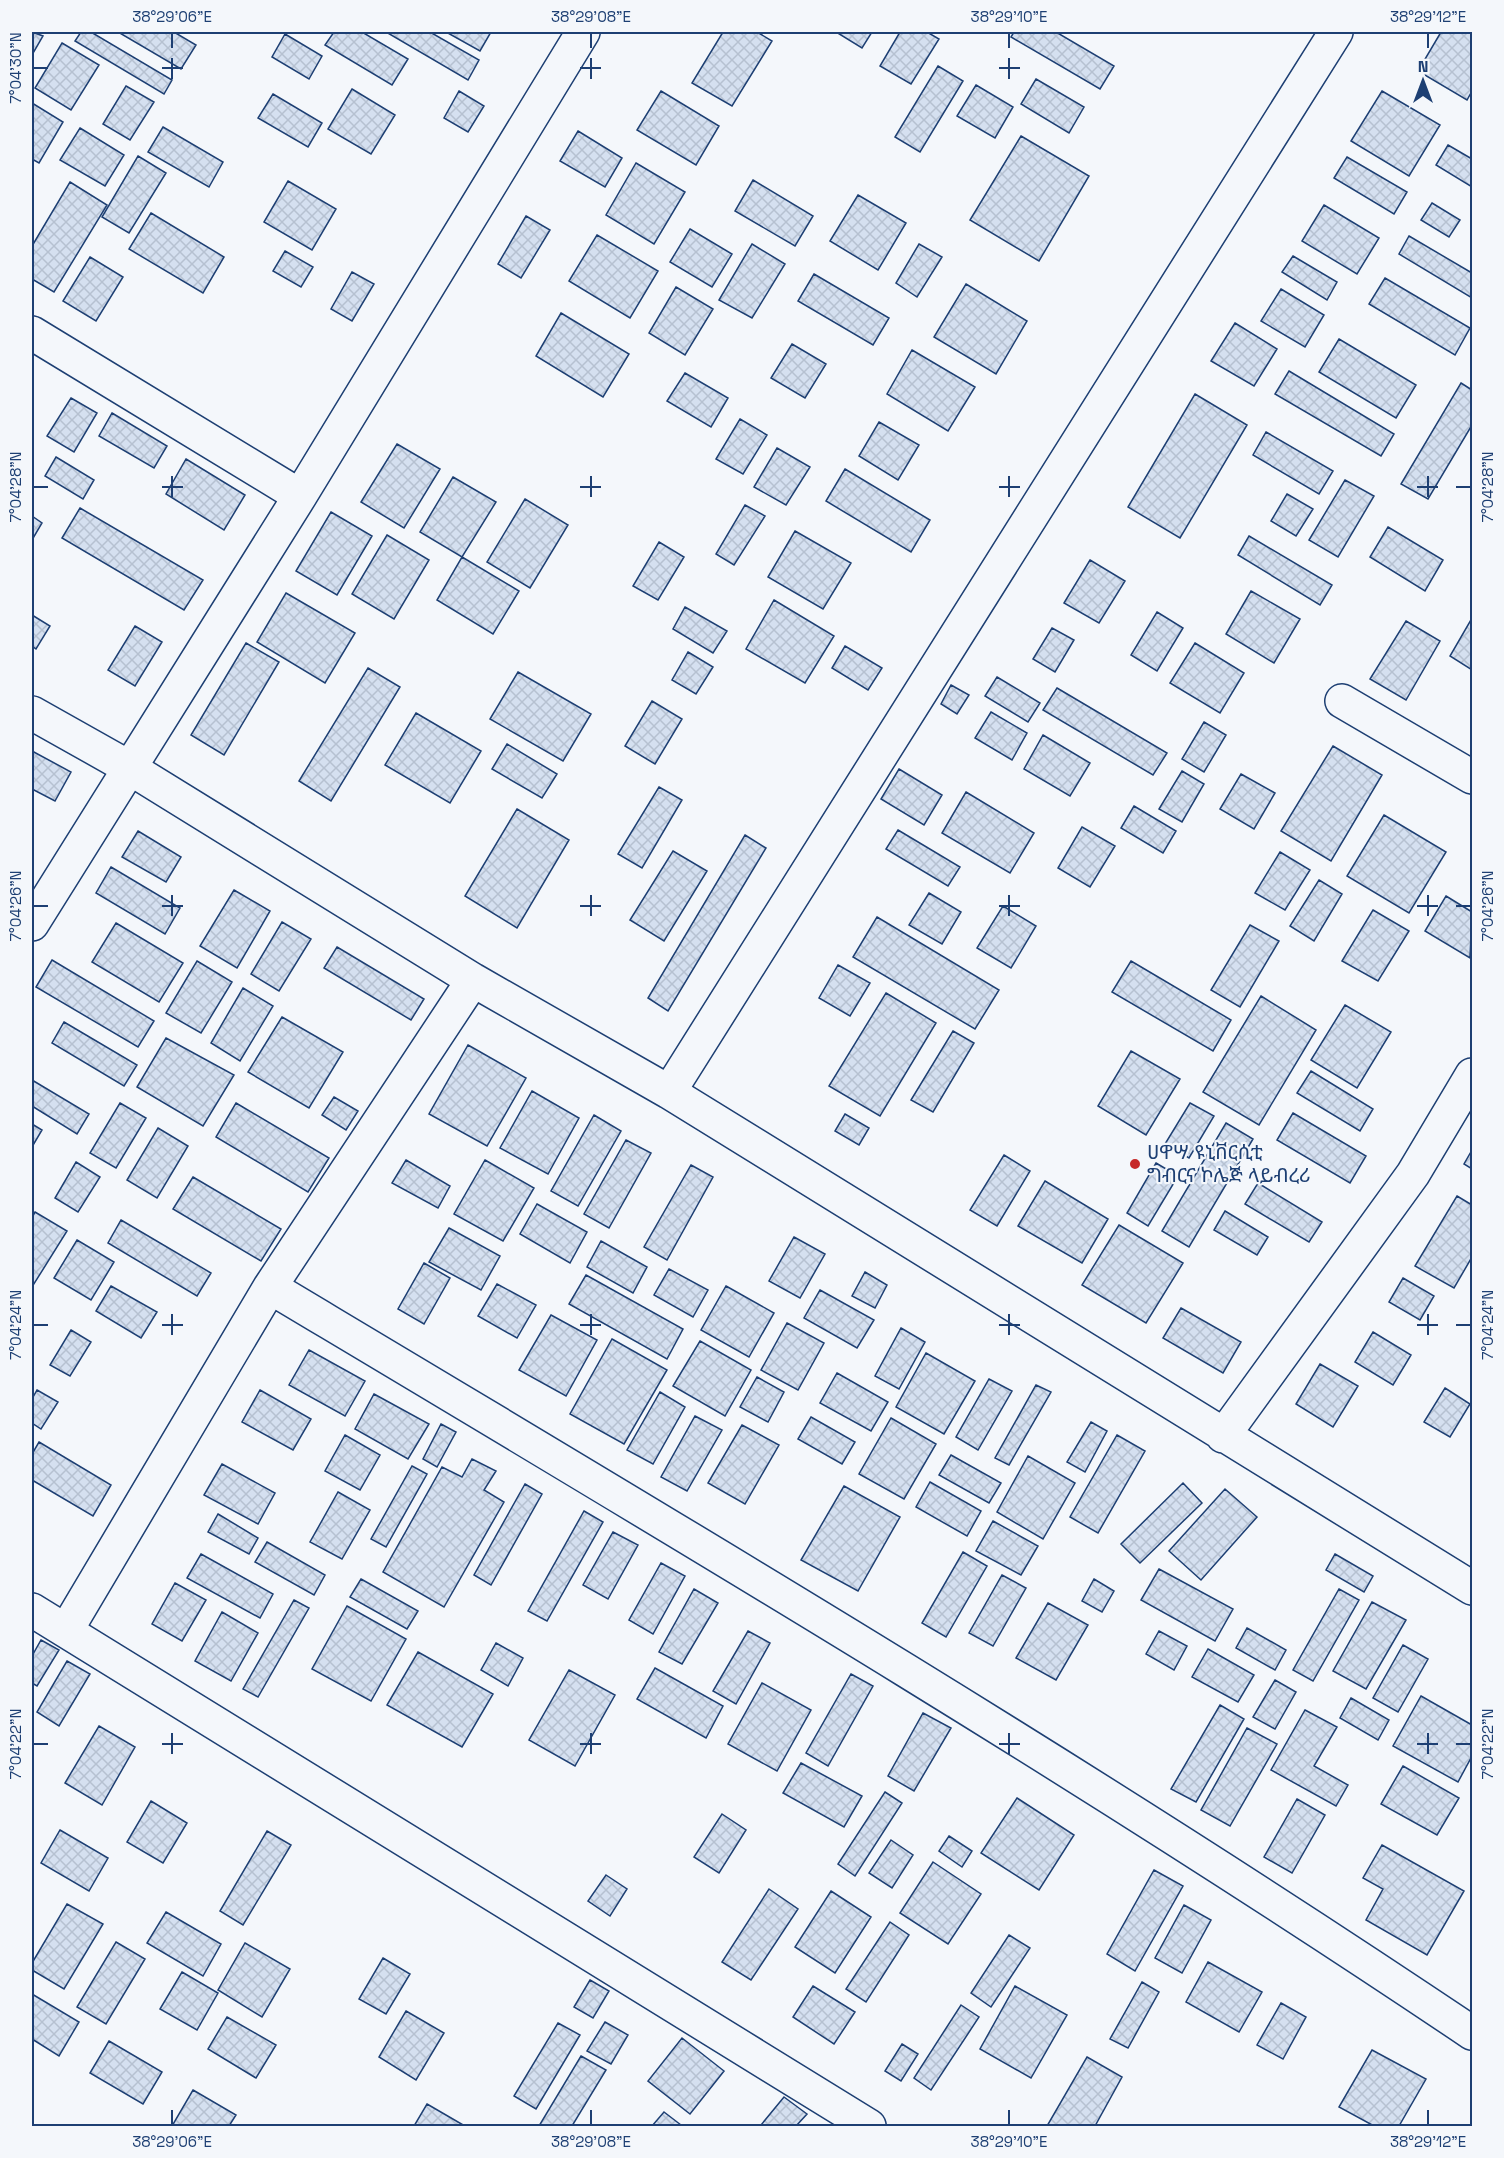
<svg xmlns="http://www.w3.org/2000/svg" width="1504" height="2158" font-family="'Space Grotesk','Noto Sans Ethiopic',sans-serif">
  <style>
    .building { fill: url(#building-cross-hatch); stroke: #1d3f73; stroke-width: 1.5 }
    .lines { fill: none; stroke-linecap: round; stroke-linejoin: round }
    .street-casing { stroke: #1d3f73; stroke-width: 36 }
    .street { stroke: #f4f7fb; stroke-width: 33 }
    .ticks { fill: none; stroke: #1d3f73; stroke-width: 2 }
    .poi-dot { fill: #c62828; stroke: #f4f7fb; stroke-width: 2 }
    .labels { text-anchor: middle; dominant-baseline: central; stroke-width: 4.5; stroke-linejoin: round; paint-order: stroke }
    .poi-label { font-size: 20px; fill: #1d3f73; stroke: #f4f7fb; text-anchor: start }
    .neatline { fill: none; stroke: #1d3f73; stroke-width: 2 }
    .ticks-label { font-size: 15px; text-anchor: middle; fill: #1d3f73 }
  </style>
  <defs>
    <pattern id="building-cross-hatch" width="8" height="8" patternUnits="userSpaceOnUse" patternTransform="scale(1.5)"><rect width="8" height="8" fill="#d5e0f0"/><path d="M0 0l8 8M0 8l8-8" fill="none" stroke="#b6c1d1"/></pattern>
  </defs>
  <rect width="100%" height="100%" fill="#f4f7fb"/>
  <path class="building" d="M32 32 43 36 32 55Z
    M81 32H91L172 80 164 94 75 41Z
    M118 32H174L196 45 181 69Z
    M334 32H362L408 59 392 85 325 45Z
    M386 32H430L479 60 468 80Z
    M446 32H491L480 51Z
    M723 32H757L772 41 732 106 692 83Z
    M836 32H872L862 48Z
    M900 32H927L939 39 911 84 880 66Z
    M1014 32H1056L1114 66 1100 89 1011 37Z
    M1441 32H1472V91L1467 100 1418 71Z
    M285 34 322 56 309 79 272 57Z
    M62 43 99 65 71 110 35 88Z
    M938 66 963 81 920 152 895 137Z
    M1036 79 1084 107 1069 133 1021 104Z
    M976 85 1013 107 995 138 957 116Z
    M126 86 154 102 130 140 103 124Z
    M352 89 395 115 371 154 328 129Z
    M459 91 484 106 468 132 444 118Z
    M661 91 719 126 696 165 637 130Z
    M1382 91 1440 125 1409 176 1351 141Z
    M273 94 322 123 308 147 258 118Z
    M32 103 63 122 39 163 32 159Z
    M163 127 223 162 209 187 148 152Z
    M80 128 124 155 105 186 60 160Z
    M578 131 622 158 605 187 560 161Z
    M1021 136 1089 176 1039 261 970 220Z
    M1448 145 1472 159V187L1436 165Z
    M138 156 166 173 129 233 102 217Z
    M1347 157 1407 192 1394 214 1334 178Z
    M636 163 685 192 654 244 606 215Z
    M753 180 813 216 795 246 735 211Z
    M288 181 336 209 312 250 264 222Z
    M70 182 107 205 54 292 32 279V246Z
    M858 195 906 223 878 270 830 241Z
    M1432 203 1460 220 1449 237 1421 220Z
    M1324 205 1379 238 1357 274 1302 241Z
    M151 213 224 257 203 293 129 249Z
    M526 216 550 230 521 278 498 264Z
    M690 229 732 254 712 287 670 262Z
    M597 235 658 271 630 318 569 281Z
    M1409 236 1472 273V298L1399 254Z
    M752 244 785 264 752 318 719 300Z
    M919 244 942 257 917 297 896 283Z
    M285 251 313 267 301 287 273 271Z
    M1293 256 1337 282 1327 300 1282 272Z
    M90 257 123 277 96 321 63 301Z
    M352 272 374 284 352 321 331 309Z
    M814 274 889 318 873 345 798 301Z
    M1385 278 1470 328 1455 355 1369 304Z
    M966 284 1027 321 996 374 934 337Z
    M676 287 713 309 685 355 649 333Z
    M1281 289 1324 315 1305 347 1261 321Z
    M561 313 629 354 603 397 536 356Z
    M1235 323 1277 349 1254 386 1211 361Z
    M1339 339 1416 385 1396 418 1319 372Z
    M792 344 826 364 805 398 771 378Z
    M912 350 975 387 948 431 887 394Z
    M1289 371 1394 434 1381 456 1275 394Z
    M685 373 728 398 711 427 667 401Z
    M1461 383 1472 390V425L1428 499 1401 484Z
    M1195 394 1247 425 1180 538 1128 507Z
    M71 398 97 413 74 452 47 436Z
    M112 413 167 446 154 468 99 436Z
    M740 419 767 435 743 474 716 459Z
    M879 422 919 445 898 480 859 456Z
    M1266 432 1333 471 1319 494 1253 455Z
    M397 444 440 469 404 528 361 502Z
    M777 448 810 467 786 505 754 487Z
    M56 457 94 480 83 499 45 476Z
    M186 459 245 495 224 530 166 494Z
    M845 469 930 520 911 552 826 501Z
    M453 477 496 502 462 557 420 532Z
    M1345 480 1374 496 1338 557 1309 540Z
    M1287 494 1313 509 1296 536 1271 521Z
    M525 499 568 525 530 588 487 562Z
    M745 505 765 516 734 565 716 554Z
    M80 508 203 580 184 610 62 538Z
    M331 512 372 536 337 595 296 571Z
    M32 516 42 523 32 540Z
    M1388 527 1443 560 1425 591 1370 557Z
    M795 531 851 563 823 609 768 577Z
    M387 535 429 560 394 619 352 594Z
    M1249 536 1332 585 1320 605 1238 555Z
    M659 542 684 557 658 600 633 586Z
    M462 557 519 591 493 634 437 600Z
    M1090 560 1125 581 1099 623 1064 603Z
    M1251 591 1300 619 1274 663 1226 634Z
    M286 593 355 633 325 683 257 642Z
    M774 600 834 636 805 683 746 649Z
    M685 607 727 631 713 653 673 629Z
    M1157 612 1183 628 1157 671 1131 655Z
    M32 615 50 626 36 649 32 646Z
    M1472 618V670L1450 656Z
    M1406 621 1440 641 1406 700 1370 679Z
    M135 626 162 642 135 686 108 670Z
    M1052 628 1074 640 1055 672 1033 659Z
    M246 643 279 662 224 755 191 735Z
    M1195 643 1244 673 1220 713 1170 683Z
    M845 646 882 668 868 690 832 668Z
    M688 652 713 667 696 694 672 680Z
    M368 668 400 687 331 801 299 781Z
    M518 672 591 714 563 761 490 719Z
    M997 677 1040 703 1028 722 985 696Z
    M951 685 969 695 957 714 941 704Z
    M1057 688 1167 753 1153 775 1043 710Z
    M652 701 682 719 655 764 625 746Z
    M991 712 1027 733 1012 760 975 738Z
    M416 713 481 751 450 803 385 765Z
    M1204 722 1226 735 1204 772 1182 759Z
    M1043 735 1090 763 1070 796 1024 769Z
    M507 744 557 774 542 798 492 769Z
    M1333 746 1382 775 1331 861 1281 831Z
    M32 751 71 772 55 801 32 789Z
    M899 769 942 795 924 825 881 799Z
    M1182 771 1204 784 1182 822 1159 809Z
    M1241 774 1275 793 1254 829 1220 809Z
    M659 787 682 800 642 868 618 854Z
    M966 792 1034 833 1010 873 942 833Z
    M1134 806 1176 831 1163 853 1121 828Z
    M517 809 569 840 517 928 465 896Z
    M1384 815 1446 852 1409 913 1347 876Z
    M1082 827 1115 846 1090 887 1058 868Z
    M898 830 960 867 948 886 886 849Z
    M138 831 181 857 166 882 122 857Z
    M745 835 766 848 668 1011 648 998Z
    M673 851 707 871 664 941 630 920Z
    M1280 852 1310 870 1285 910 1255 893Z
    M111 867 180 908 165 934 96 893Z
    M1319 880 1342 894 1314 941 1290 926Z
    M234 890 270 911 237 968 200 946Z
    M929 893 961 912 942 944 909 925Z
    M1446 896 1472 912 1470 958 1425 931Z
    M1003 906 1036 926 1011 968 977 948Z
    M1373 910 1409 931 1378 981 1342 961Z
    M877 917 999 990 975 1029 853 957Z
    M282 922 311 939 279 991 251 974Z
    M116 923 183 963 159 1002 92 962Z
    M1250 925 1279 941 1240 1007 1211 990Z
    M337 947 424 999 411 1020 324 968Z
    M52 960 154 1021 138 1047 36 987Z
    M197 961 232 982 201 1033 166 1013Z
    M1131 961 1231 1020 1213 1051 1112 992Z
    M838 965 870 983 850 1016 819 998Z
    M243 988 273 1006 240 1061 211 1043Z
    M886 993 936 1023 880 1116 829 1086Z
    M1261 996 1316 1030 1259 1125 1203 1092Z
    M1345 1005 1391 1032 1357 1088 1311 1060Z
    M282 1017 343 1052 309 1108 248 1072Z
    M64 1022 137 1065 124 1086 52 1043Z
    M953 1031 974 1043 933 1112 911 1100Z
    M166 1038 234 1075 203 1126 137 1087Z
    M468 1045 526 1078 487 1146 429 1114Z
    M1131 1051 1180 1079 1146 1135 1098 1106Z
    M1311 1071 1373 1109 1360 1131 1297 1093Z
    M32 1080 89 1114 77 1134 32 1106Z
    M532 1091 579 1118 548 1174 500 1148Z
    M334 1097 358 1111 346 1130 322 1115Z
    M120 1103 146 1118 116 1168 90 1153Z
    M236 1103 329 1158 308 1192 216 1137Z
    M1190 1103 1214 1116 1189 1158 1165 1144Z
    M1293 1113 1366 1156 1350 1183 1277 1140Z
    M845 1114 869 1128 859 1145 835 1131Z
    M594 1115 621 1131 578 1206 551 1191Z
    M1226 1123 1253 1139 1189 1247 1162 1231Z
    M32 1124 42 1130 32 1147Z
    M158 1128 188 1146 157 1198 127 1180Z
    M626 1140 651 1153 609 1228 584 1214Z
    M1472 1150V1169L1464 1164Z
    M1004 1155 1030 1171 997 1226 970 1210Z
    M406 1160 450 1186 438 1208 392 1183Z
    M485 1160 534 1188 503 1241 454 1214Z
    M76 1162 100 1177 78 1212 55 1198Z
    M1156 1163 1178 1176 1148 1226 1127 1213Z
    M691 1165 713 1177 667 1260 644 1247Z
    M193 1177 281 1229 261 1261 173 1209Z
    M1045 1181 1108 1219 1082 1263 1018 1226Z
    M1258 1183 1322 1222 1309 1242 1245 1204Z
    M1457 1196 1472 1205V1257L1454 1288 1415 1266Z
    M537 1204 587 1232 570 1263 520 1234Z
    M1225 1211 1268 1237 1257 1255 1214 1230Z
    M35 1212 67 1231 32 1287V1218Z
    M121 1220 211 1273 197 1296 108 1243Z
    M1119 1225 1183 1263 1146 1323 1082 1285Z
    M449 1228 500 1256 481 1290 429 1262Z
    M794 1237 825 1254 800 1298 769 1281Z
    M77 1240 114 1262 91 1300 54 1278Z
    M601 1241 647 1267 633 1293 587 1267Z
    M424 1263 450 1278 424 1324 398 1309Z
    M669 1269 708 1290 693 1317 654 1295Z
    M865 1272 887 1285 875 1308 852 1296Z
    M586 1275 683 1329 667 1359 569 1304Z
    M1403 1278 1434 1296 1420 1320 1389 1302Z
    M497 1284 536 1305 517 1338 478 1316Z
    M111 1286 157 1312 141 1338 96 1311Z
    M726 1286 774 1313 749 1357 701 1330Z
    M820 1290 874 1320 857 1348 804 1318Z
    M1181 1308 1241 1342 1223 1373 1163 1338Z
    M551 1315 597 1340 566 1396 519 1370Z
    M787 1323 824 1343 798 1390 761 1370Z
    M901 1328 925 1342 899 1389 875 1376Z
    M71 1330 91 1342 70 1376 50 1365Z
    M1373 1332 1411 1355 1393 1385 1355 1362Z
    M612 1339 667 1370 624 1444 570 1414Z
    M700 1341 751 1370 725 1416 673 1386Z
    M309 1350 365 1381 345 1416 289 1385Z
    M926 1353 975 1381 944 1434 896 1407Z
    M1320 1364 1358 1386 1333 1427 1296 1404Z
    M837 1373 888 1402 871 1431 820 1403Z
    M757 1377 784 1392 768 1422 740 1407Z
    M989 1379 1012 1391 978 1450 956 1437Z
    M1036 1385 1051 1392 1009 1465 995 1458Z
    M1445 1388 1470 1404 1450 1437 1424 1422Z
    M37 1390 58 1402 41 1429 32 1423V1399Z
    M260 1390 311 1419 293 1450 242 1422Z
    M660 1392 685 1407 653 1464 627 1450Z
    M374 1394 429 1424 408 1459 355 1429Z
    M695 1416 722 1430 687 1491 661 1477Z
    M811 1417 855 1442 842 1464 798 1439Z
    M891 1418 936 1444 904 1499 859 1474Z
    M1091 1422 1107 1431 1085 1472 1067 1462Z
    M441 1424 456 1432 437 1467 423 1459Z
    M742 1425 779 1445 745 1504 708 1483Z
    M345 1435 380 1455 360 1490 325 1471Z
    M1117 1435 1145 1451 1098 1533 1070 1517Z
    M39 1442 111 1485 93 1516 32 1480V1454Z
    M951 1455 1001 1483 989 1503 939 1475Z
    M1028 1456 1075 1483 1043 1539 997 1512Z
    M472 1459 496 1471 484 1490 504 1502 444 1607 383 1572 442 1467 462 1477Z
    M222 1464 275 1493 258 1524 204 1495Z
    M412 1466 427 1474 386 1547 371 1539Z
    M930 1482 981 1511 967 1536 916 1507Z
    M1183 1483 1202 1503 1140 1563 1121 1544Z
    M525 1484 542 1494 491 1585 474 1575Z
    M844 1486 900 1517 858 1591 801 1560Z
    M1225 1489 1257 1517 1201 1580 1169 1551Z
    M338 1492 370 1510 342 1559 310 1542Z
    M584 1511 603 1522 547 1621 528 1611Z
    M218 1514 258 1538 249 1554 208 1532Z
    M993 1521 1038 1546 1021 1575 976 1551Z
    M613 1532 638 1545 608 1599 583 1585Z
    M267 1542 325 1575 314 1595 255 1562Z
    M963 1552 987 1566 946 1637 922 1623Z
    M201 1554 273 1594 260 1618 187 1578Z
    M1335 1554 1373 1576 1364 1592 1326 1570Z
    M661 1563 685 1576 653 1634 629 1620Z
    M1159 1569 1233 1609 1215 1641 1141 1600Z
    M1002 1575 1026 1588 993 1646 969 1633Z
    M361 1579 418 1611 407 1629 350 1597Z
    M1094 1579 1114 1591 1102 1612 1082 1601Z
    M175 1583 206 1600 182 1641 152 1624Z
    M694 1589 718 1603 682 1664 659 1652Z
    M1339 1589 1359 1600 1313 1681 1293 1670Z
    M294 1600 309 1608 258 1697 243 1689Z
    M1372 1602 1406 1620 1366 1689 1333 1671Z
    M1048 1603 1088 1625 1056 1680 1016 1658Z
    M347 1606 406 1639 371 1701 312 1669Z
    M222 1612 258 1633 231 1681 195 1661Z
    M1247 1628 1286 1650 1275 1670 1236 1648Z
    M748 1631 770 1643 736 1704 713 1691Z
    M1159 1631 1187 1646 1174 1670 1146 1654Z
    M41 1640 59 1650 37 1686 32 1683V1656Z
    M496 1643 523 1658 508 1686 481 1670Z
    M1403 1645 1428 1659 1398 1712 1373 1698Z
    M1208 1649 1254 1675 1238 1702 1192 1677Z
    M418 1652 493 1694 462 1747 387 1705Z
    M67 1661 90 1674 59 1726 37 1712Z
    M655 1668 723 1706 706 1738 637 1699Z
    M569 1670 615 1695 575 1766 529 1740Z
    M851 1674 873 1686 828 1766 806 1753Z
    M1275 1680 1296 1692 1275 1729 1253 1717Z
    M762 1683 811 1710 777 1771 728 1744Z
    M1421 1696 1472 1725V1756L1458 1782 1393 1746Z
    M1351 1698 1389 1720 1378 1740 1340 1718Z
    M1220 1705 1244 1719 1196 1802 1171 1789Z
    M1305 1710 1337 1727 1314 1766 1348 1785 1336 1806 1271 1770Z
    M923 1713 951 1728 914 1791 888 1776Z
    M99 1726 135 1747 102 1805 65 1783Z
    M1247 1728 1277 1744 1230 1826 1201 1810Z
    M801 1763 862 1796 844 1827 783 1793Z
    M1403 1766 1459 1798 1437 1835 1381 1804Z
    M885 1792 902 1803 855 1876 838 1864Z
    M1017 1798 1074 1835 1039 1890 981 1853Z
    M1297 1799 1325 1815 1292 1873 1264 1857Z
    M151 1801 187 1823 163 1863 127 1842Z
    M722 1814 746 1830 719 1873 694 1857Z
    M60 1830 108 1858 89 1891 41 1863Z
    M267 1831 291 1845 243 1925 220 1911Z
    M949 1836 972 1851 962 1867 939 1851Z
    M891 1840 913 1855 892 1888 869 1873Z
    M1382 1845 1464 1891 1427 1955 1366 1920 1383 1889 1363 1878Z
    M933 1862 981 1894 948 1944 900 1913Z
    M1154 1870 1183 1886 1135 1971 1107 1954Z
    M606 1875 627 1889 610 1916 588 1901Z
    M769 1889 798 1909 751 1980 722 1962Z
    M831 1891 871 1917 835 1973 795 1947Z
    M67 1904 103 1924 64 1989 32 1970V1963Z
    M1184 1905 1211 1920 1182 1973 1155 1958Z
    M166 1912 221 1944 203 1976 147 1943Z
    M890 1922 909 1935 866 2002 846 1989Z
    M1009 1935 1030 1948 991 2007 971 1993Z
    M116 1942 145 1959 106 2024 77 2007Z
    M245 1943 290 1969 262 2017 218 1990Z
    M383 1958 410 1974 386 2014 359 1999Z
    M1208 1962 1262 1992 1239 2032 1186 2002Z
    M182 1972 218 1993 197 2030 160 2009Z
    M590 1980 609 1991 593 2018 574 2007Z
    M1142 1982 1159 1992 1128 2048 1110 2039Z
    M813 1986 855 2012 834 2044 793 2017Z
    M1015 1986 1067 2015 1031 2078 980 2049Z
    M32 1994 79 2022 59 2056 32 2039Z
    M1281 2003 1306 2017 1283 2059 1257 2045Z
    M961 2005 979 2017 931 2090 914 2078Z
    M406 2011 444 2033 416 2080 379 2057Z
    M227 2017 276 2045 256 2078 208 2049Z
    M605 2022 628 2035 611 2064 587 2051Z
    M558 2023 580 2035 536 2109 514 2096Z
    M682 2038 724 2071 690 2114 648 2081Z
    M109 2041 162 2072 143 2104 90 2073Z
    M902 2044 918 2054 901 2081 885 2071Z
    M1372 2050 1426 2079 1399 2126H1374L1339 2107Z
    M581 2056 606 2070 572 2126H539Z
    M1087 2057 1122 2077 1095 2126H1047Z
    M193 2090 236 2115 229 2126H172Z
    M784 2097 807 2114 796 2126 761 2125Z
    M427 2104 465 2126H414Z
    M664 2112 681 2125 680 2126H652Z"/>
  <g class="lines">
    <defs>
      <path id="street" d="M32 333 300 496
        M1342 701 1472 777
        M32 713 128 767 473 980 669 1092 1472 1588
        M32 924 300 496 583 32
        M669 1092 1336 32
        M270 1287C675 1529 1081 1770 1472 2033
        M1223 1436 1413 1174 1472 1075
        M32 1610 869 2126
        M67 1629 270 1287 473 980"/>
    </defs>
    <use href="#street" class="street-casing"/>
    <use href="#street" class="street"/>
  </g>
  <path class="ticks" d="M172 33V48M591 33V48M1009 33V48M1428 33V48M172 58V79M591 58V79M1009 58V79M33 68H48M162 68H183M580 68H601M999 68H1020M172 476V497M591 476V497M1009 476V497M1428 476V497M33 487H48M162 487H183M580 487H601M999 487H1020M1417 487H1438M1456 487H1471M172 895V916M591 895V916M1009 895V916M1428 895V916M33 906H48M162 906H183M580 906H601M999 906H1020M1417 906H1438M1456 906H1471M172 1314V1335M591 1314V1335M1009 1314V1335M1428 1314V1335M33 1325H48M162 1325H183M580 1325H601M999 1325H1020M1417 1325H1438M1456 1325H1471M172 1733V1754M591 1733V1754M1009 1733V1754M1428 1733V1754M33 1744H48M162 1744H183M580 1744H601M999 1744H1020M1417 1744H1438M1456 1744H1471M172 2110V2125M591 2110V2125M1009 2110V2125M1428 2110V2125"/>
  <circle class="poi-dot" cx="1135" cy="1164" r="6"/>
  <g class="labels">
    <g class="poi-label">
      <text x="1147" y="1152">ሀዋሣ ዩኒቨርሲቲ<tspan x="1147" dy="23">ግብርና ኮሌጅ ላይብረሪ</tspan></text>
    </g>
  </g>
  <rect width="1504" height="2158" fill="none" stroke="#f4f7fb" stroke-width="66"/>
  <g transform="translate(1423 81)" stroke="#f4f7fb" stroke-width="4.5" paint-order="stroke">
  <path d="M0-4.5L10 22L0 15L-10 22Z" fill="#1d3f73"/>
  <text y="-9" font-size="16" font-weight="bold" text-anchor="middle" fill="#1d3f73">N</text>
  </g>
  <rect x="33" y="33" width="1438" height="2092" class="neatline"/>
  <g class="ticks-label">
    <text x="172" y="22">38°29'06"E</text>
    <text x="591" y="22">38°29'08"E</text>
    <text x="1009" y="22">38°29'10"E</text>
    <text x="1428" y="22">38°29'12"E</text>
    <text transform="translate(16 68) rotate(-90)" y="5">7°04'30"N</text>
    <text transform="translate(16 487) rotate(-90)" y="5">7°04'28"N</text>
    <text transform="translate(1488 487) rotate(-90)" y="5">7°04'28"N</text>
    <text transform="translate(16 906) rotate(-90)" y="5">7°04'26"N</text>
    <text transform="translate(1488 906) rotate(-90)" y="5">7°04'26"N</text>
    <text transform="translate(16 1325) rotate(-90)" y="5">7°04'24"N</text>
    <text transform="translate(1488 1325) rotate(-90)" y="5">7°04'24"N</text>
    <text transform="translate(16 1744) rotate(-90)" y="5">7°04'22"N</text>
    <text transform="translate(1488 1744) rotate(-90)" y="5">7°04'22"N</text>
    <text x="172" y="2147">38°29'06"E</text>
    <text x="591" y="2147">38°29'08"E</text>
    <text x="1009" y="2147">38°29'10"E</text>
    <text x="1428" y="2147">38°29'12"E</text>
  </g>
</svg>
